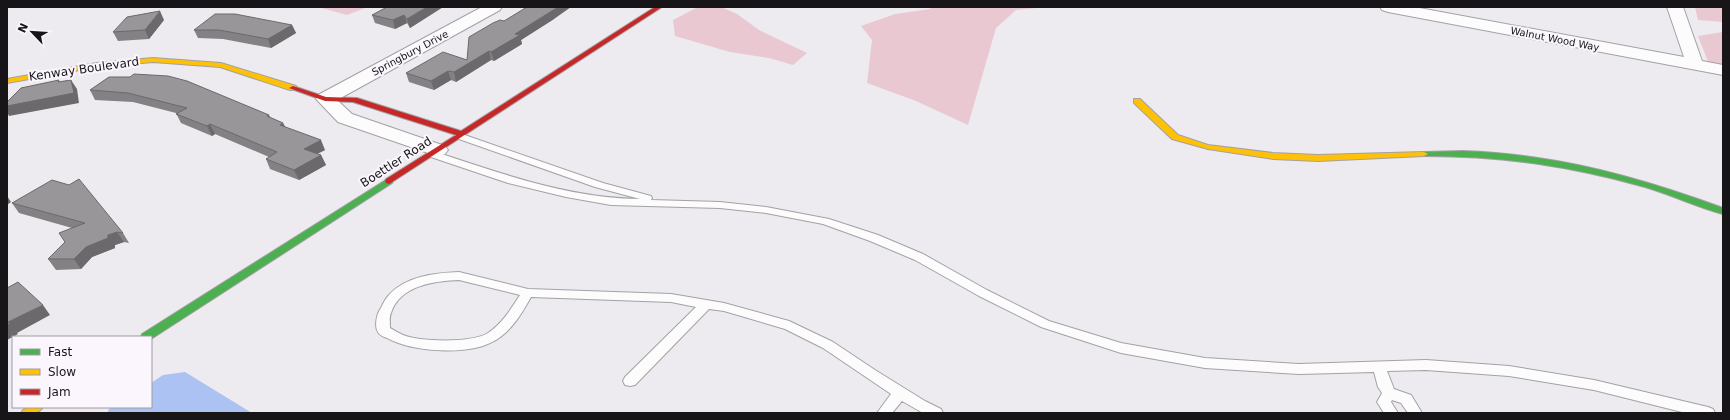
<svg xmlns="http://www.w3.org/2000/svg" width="1730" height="420" font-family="'DejaVu Sans',sans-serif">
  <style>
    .green { fill: #e9c8d1 }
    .water { fill: #abc2f3 }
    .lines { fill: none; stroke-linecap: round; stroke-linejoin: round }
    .lane-casing { stroke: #a3a1a4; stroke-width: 2 }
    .street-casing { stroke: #a3a1a4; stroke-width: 2 }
    .fast-casing { stroke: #a3a1a4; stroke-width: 2 }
    .slow-casing { stroke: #a3a1a4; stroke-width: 2 }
    .jam-casing { stroke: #a3a1a4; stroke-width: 2 }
    .lane { fill: #fcfcfd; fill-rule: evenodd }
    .street { fill: #fcfcfd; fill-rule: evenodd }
    .fast { fill: #4caf50; fill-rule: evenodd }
    .slow { fill: #ffc107; fill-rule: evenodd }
    .jam { fill: #c62828; fill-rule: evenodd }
    .wall { fill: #848184 }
    .shaded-wall { fill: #6b696b }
    .building { fill: #999699; stroke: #6b696b }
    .labels { text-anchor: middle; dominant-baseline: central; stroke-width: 4; stroke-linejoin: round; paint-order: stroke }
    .far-street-label { font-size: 10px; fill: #171518; stroke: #fbf6fe }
    .street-label { font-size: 12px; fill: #171518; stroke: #fbf6fe }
  </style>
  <rect width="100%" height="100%" fill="#edebef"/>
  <path class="green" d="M318 7H368L347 15Z
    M698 7H721L737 14 759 30 807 53 793 65 769 58 730 52 675 36 673 20Z
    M931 7H1046L1016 10 996 28 968 125 916 101 867 83 872 40 861 26 895 14 930 9Z
    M1695 7H1723V22L1698 20Z
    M1723 32V66L1709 64 1698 36Z"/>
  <path class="water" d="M185 372 252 413H107L109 409 112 407H151V383L163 375Z"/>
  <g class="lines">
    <defs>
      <path id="lane" d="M459 133 603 183 651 196 652 198 651 200 720 202 766 207 829 219 878 235 923 254 987 290 1049 321 1121 343 1205 358 1299 364 1426 360 1509 366 1594 380 1708 407 1713 409 1715 413H1686L1594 390 1509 376 1426 370 1387 371 1394 389 1411 395 1422 413H1408L1401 403 1392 400 1391 402 1398 413H1384L1377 402 1382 393 1378 387 1374 372 1299 374 1205 368 1121 353 1041 327 979 296 915 260 870 241 823 224 766 213 720 208 611 205 566 197 508 183 428 156 427 154 428 152H436C502 174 569 198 640 199L595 187 456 138 454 136Z
        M459 272 528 289 671 294 724 303 789 321 833 342 875 370 925 401 941 409 943 413H923L902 401 892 413H877L891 394 823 348 785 329 724 311 709 309 635 385 630 386 625 385 623 381 625 377 696 307 671 302 531 297C522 313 511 332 494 341 469 356 412 352 387 338 384 337 379 335 378 332 374 326 377 313 381 308 383 304 385 299 389 295 406 276 435 273 459 272ZM459 280 520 295C511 309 502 324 488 333 473 343 420 342 403 335 398 333 394 330 390 328 390 323 389 317 391 313 400 285 435 281 459 280Z"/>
      <path id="street" d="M482 7H502L500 10 337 100 352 114 445 146 448 150 445 154 438 156 431 154 338 122 316 99 318 95Z
        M1380 7H1414L1684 57 1667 7H1683L1702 61 1723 65V75L1388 12 1382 10Z"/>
      <path id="fast" d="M1463 151C1488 152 1513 154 1538 158 1602 167 1663 186 1723 208V214C1697 207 1672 195 1645 187 1569 166 1503 156 1424 156L1420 154 1424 152Z
        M389 178 392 179 393 181 392 183 151 339V337H141L142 334Z"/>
      <path id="slow" d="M153 58 221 63 296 86 297 88 293 90H290L220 67 153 62 97 67 7 83V79L97 63Z
        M1134 99H1140L1178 135 1208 145 1273 153 1318 155 1424 152 1428 154 1424 156 1318 161 1273 159 1208 149 1172 139 1134 103Z
        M28 407H43C38 415 29 413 21 413L23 410Z"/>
      <path id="jam" d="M655 7H662L389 184 386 183 385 181 386 179 456 135 353 102 325 101 289 88 293 86 326 97 357 98 461 131Z"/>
    </defs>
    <use href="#lane" class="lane-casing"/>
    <use href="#street" class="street-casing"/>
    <use href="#fast" class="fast-casing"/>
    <use href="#slow" class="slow-casing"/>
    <use href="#jam" class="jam-casing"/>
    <use href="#lane" class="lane"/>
    <use href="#street" class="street"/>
    <use href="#fast" class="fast"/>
    <use href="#slow" class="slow"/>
    <use href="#jam" class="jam"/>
  </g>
  <path class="wall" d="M443 7 410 28 407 23 395 29 375 23 372 15Z
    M554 19 521 40 522 44 494 61 491 60 456 82 451 80 434 90 409 82 406 73 467 60 504 21Z
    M164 20 149 39 118 41 113 32Z
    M292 25 296 33 271 48 223 39 198 38 194 30Z
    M109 77 269 115 271 118 283 123 285 127 325 150 317 154 321 155 326 165 299 180 270 169 266 159 269 157 215 134 212 136 181 123 176 113 133 102 95 100 90 90Z
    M12 203 123 233 129 243 124 242 115 245V248L92 257 81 269 56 270 48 259 65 242 72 228 19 213Z"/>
  <path class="shaded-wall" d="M427 7H443L410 28 407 19Z
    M558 7H571L554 19 521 40 522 44 494 61 491 52 515 34Z
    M160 11 164 20 149 39 145 30Z
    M404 15 407 23 395 29 393 20Z
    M292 25 296 33 271 48 268 39Z
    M489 51 491 60 456 82 454 72Z
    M448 71 451 80 434 90 431 81Z
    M71 80 77 89 79 103 9 116 7 112V106Z
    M283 123 288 132 280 125Z
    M210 124 215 134 212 136 207 126Z
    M321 140 325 150 309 158 304 149Z
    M321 155 326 165 299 180 294 170Z
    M7 196 11 202 7 205Z
    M117 232 124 242 115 245V248L92 257 81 269 74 259 86 247 108 235Z
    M43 305 50 315 17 333 18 334 7 340V325L8 322Z"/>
  <path class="building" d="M387 7H427L407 19 404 15 393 20 372 15Z
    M527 7H558L515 34 520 35 491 52 489 51 454 72 448 71 431 81 406 73 443 52 467 60 469 37 493 23 500 20 504 21Z
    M160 11 145 30 113 32 127 17Z
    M215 14H235L292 25 268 39 219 30H194Z
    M134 74 168 76 187 81 269 115 267 116 283 123 280 125 321 140 304 149 321 155 294 170 266 159 277 152 210 124 207 126 176 114 187 108 128 93 90 90 109 77H130Z
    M59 80 58 82 71 80 74 93 7 106V102L21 88Z
    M79 179 123 233 117 232 108 235V238L86 247 74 259H48L65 242 59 233 85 223 12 203 52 180 69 185Z
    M18 282 43 305 8 322 10 324 7 325V288Z"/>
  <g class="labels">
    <g class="far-street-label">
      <text transform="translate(1555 39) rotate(11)">Walnut Wood Way</text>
      <text transform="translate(410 53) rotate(-28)">Springbury Drive</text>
    </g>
    <g class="street-label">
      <text transform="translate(84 69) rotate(-8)">Kenway Boulevard</text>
      <text transform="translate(396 162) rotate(-33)">Boettler Road</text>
    </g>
  </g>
  <rect width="1730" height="420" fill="none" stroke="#171518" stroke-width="16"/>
  <rect x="12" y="336" width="140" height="72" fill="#fbf6fe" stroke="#a09ca2"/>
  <rect x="20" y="349" width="20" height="6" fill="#4caf50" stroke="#a09ca2"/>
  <text x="48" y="356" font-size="12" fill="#171518">Fast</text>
  <rect x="20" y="369" width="20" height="6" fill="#ffc107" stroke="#a09ca2"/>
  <text x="48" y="376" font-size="12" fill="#171518">Slow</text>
  <rect x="20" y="389" width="20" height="6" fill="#c62828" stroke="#a09ca2"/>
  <text x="48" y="396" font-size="12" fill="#171518">Jam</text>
  <g transform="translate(32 32) rotate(295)" stroke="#fbf6fe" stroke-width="3" paint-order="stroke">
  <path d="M0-3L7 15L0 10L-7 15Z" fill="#171518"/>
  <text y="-6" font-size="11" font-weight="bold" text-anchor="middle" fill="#171518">N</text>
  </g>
</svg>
